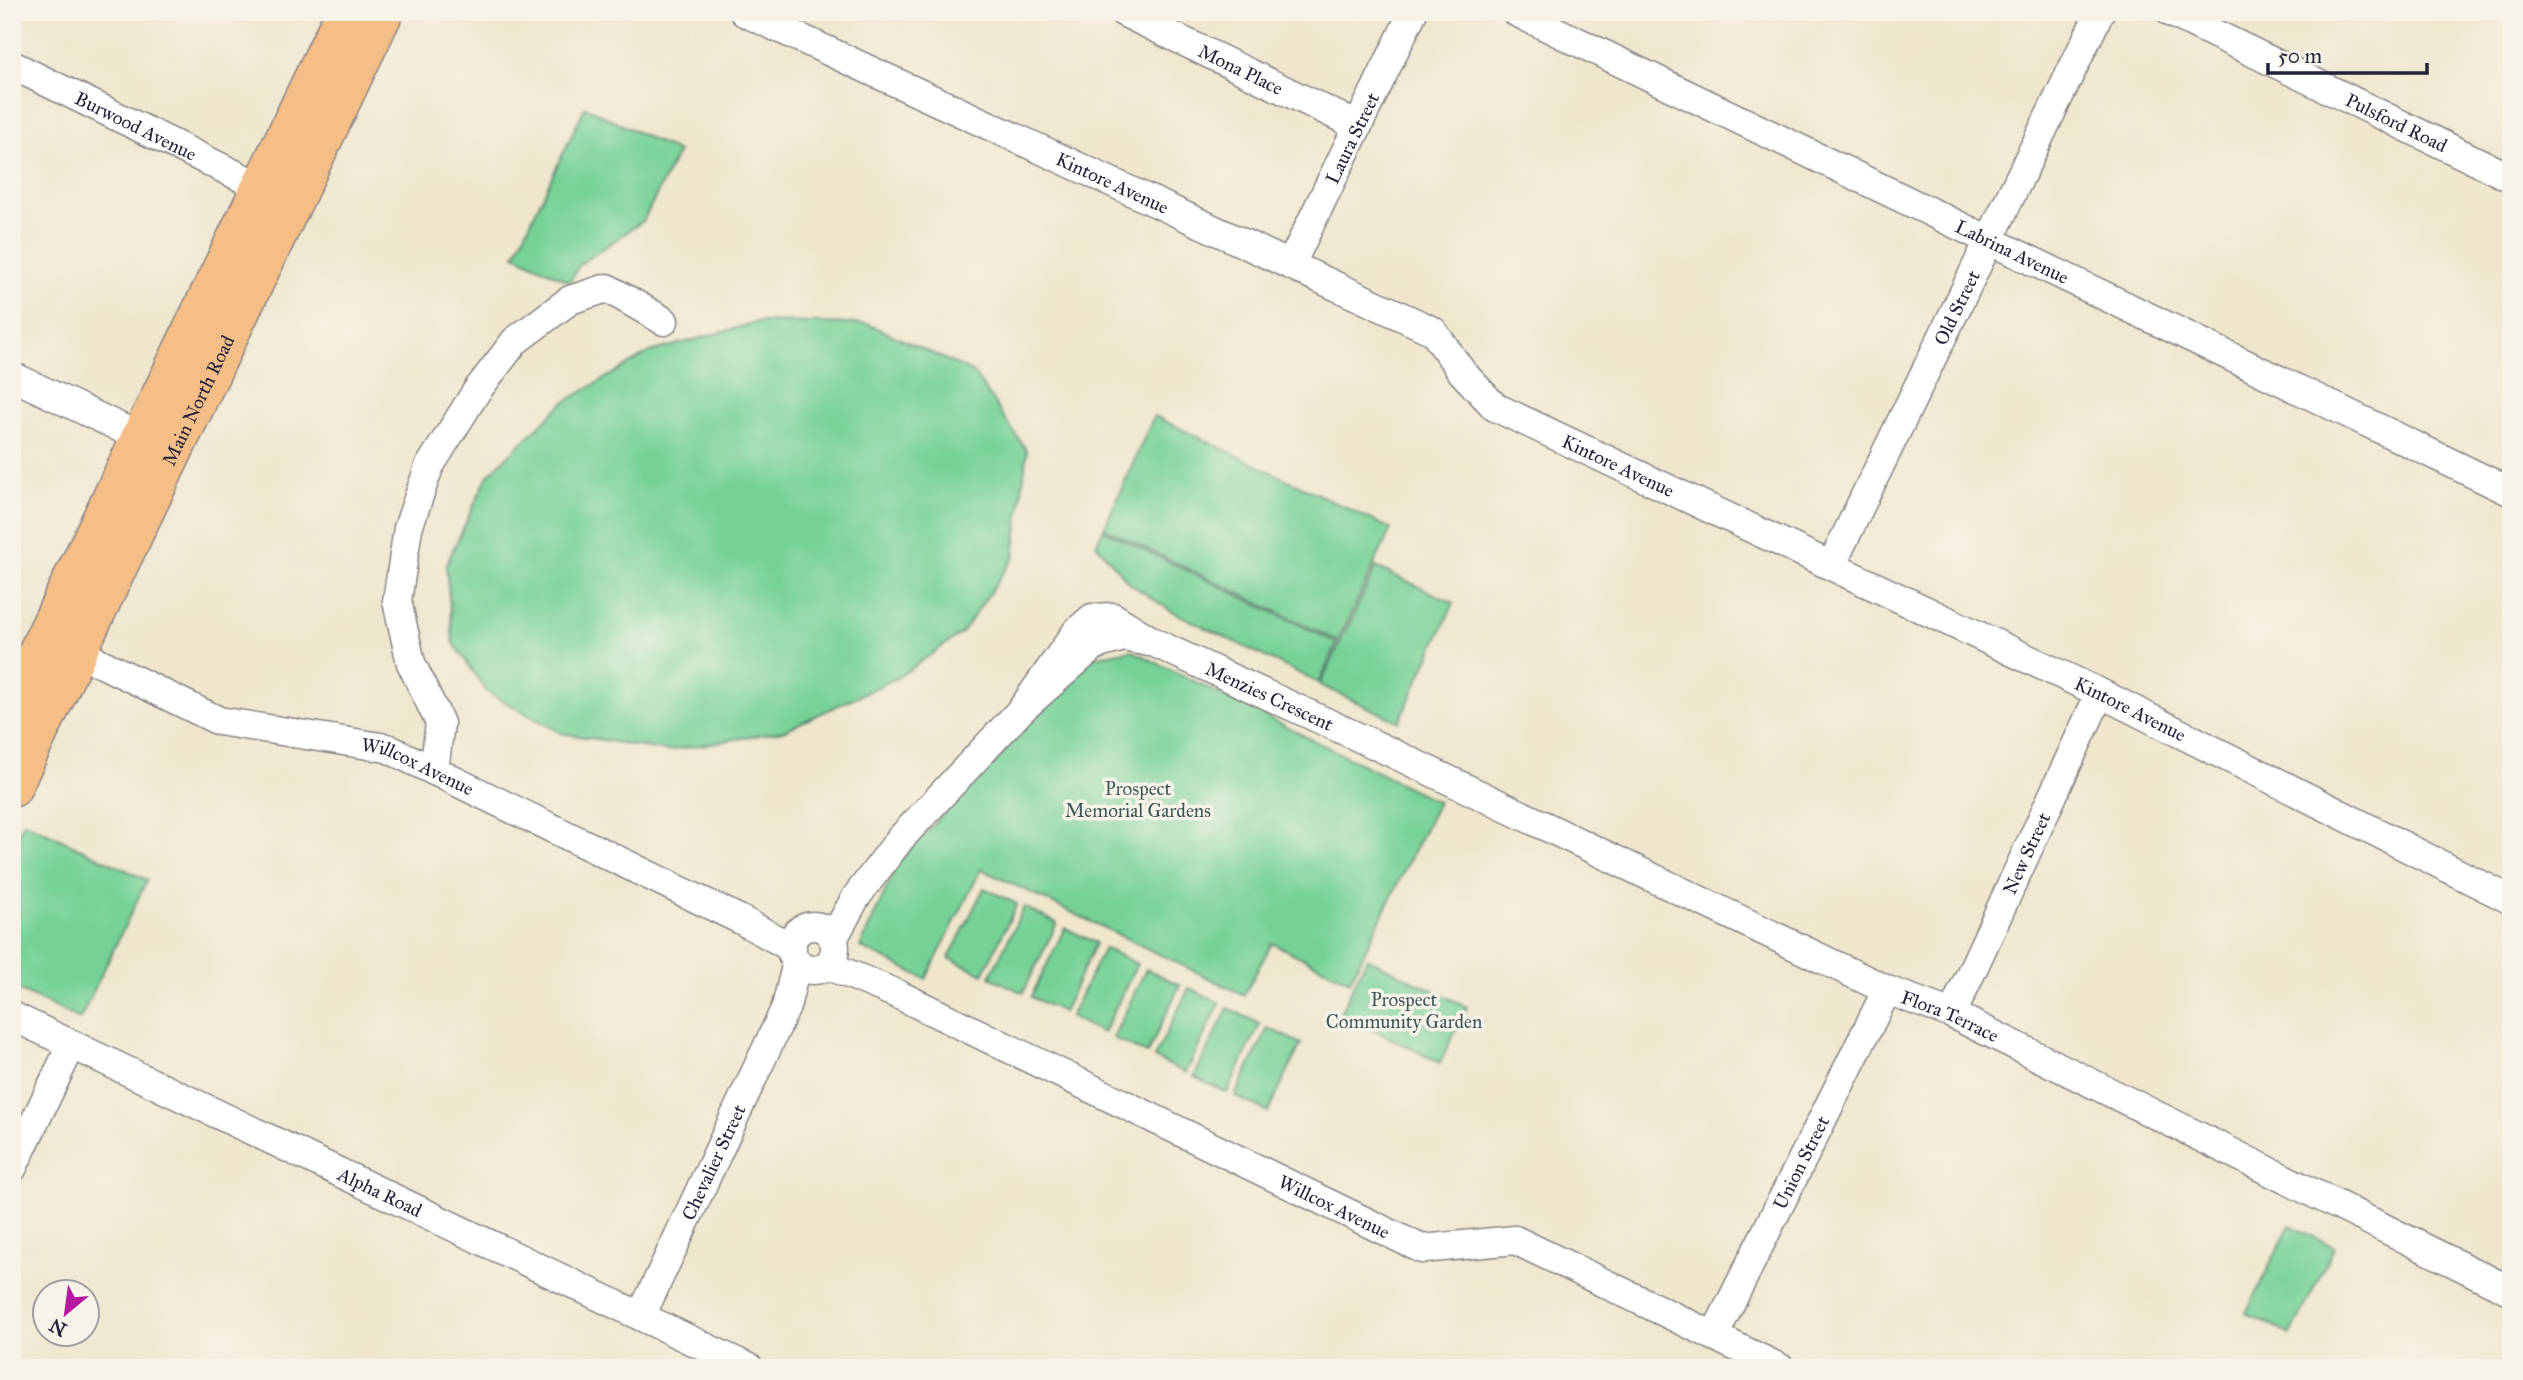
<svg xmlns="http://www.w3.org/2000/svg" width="2523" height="1380" font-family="'IM FELL Great Primer',serif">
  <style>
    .green { fill: #76d197; stroke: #4c7a69; stroke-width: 2 }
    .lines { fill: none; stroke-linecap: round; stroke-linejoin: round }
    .minor-casing { stroke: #888484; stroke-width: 31 }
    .highway-casing { stroke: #888484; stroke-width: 41 }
    .minor { stroke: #fff; stroke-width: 28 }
    .highway { stroke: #f6be87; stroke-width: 38 }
    .labels { text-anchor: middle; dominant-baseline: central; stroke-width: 7; stroke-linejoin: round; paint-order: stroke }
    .street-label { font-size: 19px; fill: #22223b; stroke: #f7f3e8 }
    .park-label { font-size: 19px; fill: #3b5757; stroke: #f7f3e8 }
  </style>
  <rect width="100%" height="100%" fill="#f7f3e8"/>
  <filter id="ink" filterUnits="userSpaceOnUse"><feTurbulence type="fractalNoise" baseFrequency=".0143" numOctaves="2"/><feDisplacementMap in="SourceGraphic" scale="14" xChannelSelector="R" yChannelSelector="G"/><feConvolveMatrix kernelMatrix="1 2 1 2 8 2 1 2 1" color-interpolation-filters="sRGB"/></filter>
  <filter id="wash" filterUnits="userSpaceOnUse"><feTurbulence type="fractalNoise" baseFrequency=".00686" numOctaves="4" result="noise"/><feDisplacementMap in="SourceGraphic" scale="28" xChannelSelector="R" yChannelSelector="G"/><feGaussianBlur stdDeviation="1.57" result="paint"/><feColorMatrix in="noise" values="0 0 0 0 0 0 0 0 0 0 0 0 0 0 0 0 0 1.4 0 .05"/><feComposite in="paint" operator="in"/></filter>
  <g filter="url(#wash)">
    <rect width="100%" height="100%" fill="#efe6cd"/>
    <path class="green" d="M585 107 678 152 643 221 579 265 570 282 515 255Z
      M758 322 868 324 973 372 1027 451 1014 557 963 632 899 677 783 731 667 751 561 733 487 692 453 642 446 565 488 475 563 403 650 352Z
      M1154 416 1391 529 1338 641 1104 528Z
      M1103 530 1337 643 1319 683 1171 611 1129 583 1096 544Z
      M1376 567 1454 603 1399 722 1320 685Z
      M1131 650 1438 802 1350 981 1272 943 1244 995 981 869 926 979 860 947 898 863 1086 658Z
      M24 822 147 880 80 1019 12 987V846Z
      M984 888 1017 904 983 974 949 958Z
      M1024 907 1057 923 1023 993 990 977Z
      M1065 928 1096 943 1063 1012 1031 997Z
      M1104 948 1137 964 1103 1033 1070 1017Z
      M1367 958 1467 1007 1440 1063 1340 1013Z
      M1146 969 1180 985 1147 1054 1113 1038Z
      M1189 988 1220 1003 1186 1073 1154 1058Z
      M1228 1008 1260 1024 1227 1093 1194 1077Z
      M1268 1028 1301 1044 1268 1112 1235 1096Z
      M2290 1225 2334 1247 2291 1335 2246 1313Z"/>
  </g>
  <g filter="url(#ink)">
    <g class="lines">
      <defs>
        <g id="minor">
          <path id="s1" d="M744 12 1433 331 1462 372 1495 407 2100 693 2511 900"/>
          <path id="s2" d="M1123 12 1358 126"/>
          <path id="s3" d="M1516 12 2511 492"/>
          <path id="s4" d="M2170 12 2511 178"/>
          <path id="s5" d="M12 65 261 187"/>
          <path id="s6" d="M1291 264 1413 12"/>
          <path d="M12 376 142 438"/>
          <path id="s7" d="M1832 564 2100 12"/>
          <path id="s8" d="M78 652 219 721 387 748 743 921 792 948"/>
          <path id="s9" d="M1022 709 1077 631 1092 618 1113 617 1155 643 1384 749 1887 990 1952 1014 2511 1291"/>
          <path d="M434 771 440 723 411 663 397 601 408 528 429 467 476 392 515 341 570 300 607 288 664 321"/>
          <circle cx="813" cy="948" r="22"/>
          <path d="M833 939 856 897 900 839 1022 709 1095 645 1124 637 1149 642"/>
          <path id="s10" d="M827 965 897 994 1422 1249 1515 1240 1780 1368"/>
          <path id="s11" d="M1952 1014 2100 693"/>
          <path id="s12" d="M12 1016 749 1368"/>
          <path d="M12 1169 72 1044"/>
          <path id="s13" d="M641 1316 786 1007 797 962"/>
          <path id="s14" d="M1714 1336 1887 990"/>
        </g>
        <g id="highway">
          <path d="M12 705 345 12"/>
          <path id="s15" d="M12 788 384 12"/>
        </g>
      </defs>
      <use href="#minor" class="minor-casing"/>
      <use href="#highway" class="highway-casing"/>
      <use href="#minor" class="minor"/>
      <use href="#highway" class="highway"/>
    </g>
  </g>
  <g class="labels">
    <g class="street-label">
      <text stroke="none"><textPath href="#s2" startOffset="131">Mona Place</textPath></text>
      <text stroke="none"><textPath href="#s4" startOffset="252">Pulsford Road</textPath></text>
      <text stroke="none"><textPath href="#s5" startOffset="138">Burwood Avenue</textPath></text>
      <text stroke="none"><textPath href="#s6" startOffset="140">Laura Street</textPath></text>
      <text stroke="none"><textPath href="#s1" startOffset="406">Kintore Avenue</textPath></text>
      <text stroke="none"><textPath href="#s3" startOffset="551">Labrina Avenue</textPath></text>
      <text stroke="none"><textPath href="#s7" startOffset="285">Old Street</textPath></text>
      <text stroke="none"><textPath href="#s15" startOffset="430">Main North Road</textPath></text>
      <text stroke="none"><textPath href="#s1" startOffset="994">Kintore Avenue</textPath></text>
      <text stroke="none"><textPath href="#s9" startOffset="312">Menzies Crescent</textPath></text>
      <text stroke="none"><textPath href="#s1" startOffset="1561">Kintore Avenue</textPath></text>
      <text stroke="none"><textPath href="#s8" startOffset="362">Willcox Avenue</textPath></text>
      <text stroke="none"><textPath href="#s11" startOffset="177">New Street</textPath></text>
      <text stroke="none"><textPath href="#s9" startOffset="1064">Flora Terrace</textPath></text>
      <text stroke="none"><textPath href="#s13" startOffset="170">Chevalier Street</textPath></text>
      <text stroke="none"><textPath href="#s14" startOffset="194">Union Street</textPath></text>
      <text stroke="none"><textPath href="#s12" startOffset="408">Alpha Road</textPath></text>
      <text stroke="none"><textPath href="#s10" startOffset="562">Willcox Avenue</textPath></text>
    </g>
    <g class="park-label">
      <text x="1138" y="788">Prospect<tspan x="1138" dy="22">Memorial Gardens</tspan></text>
      <text x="1404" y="999">Prospect<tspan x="1404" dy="22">Community Garden</tspan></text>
    </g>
  </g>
  <rect width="2523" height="1380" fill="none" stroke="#f7f3e8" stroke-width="42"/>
  <g transform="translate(66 1313) rotate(209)"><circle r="33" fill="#f7f3e8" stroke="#a29fa3" stroke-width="2"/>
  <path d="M0-5L12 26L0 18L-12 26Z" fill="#b5179e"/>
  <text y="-10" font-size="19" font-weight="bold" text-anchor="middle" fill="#22223b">N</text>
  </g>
  <path d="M2268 63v10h159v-10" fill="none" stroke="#22223b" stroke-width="3.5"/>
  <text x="2278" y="63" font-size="21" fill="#22223b" stroke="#f7f3e8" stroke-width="5" paint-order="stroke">50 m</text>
</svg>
